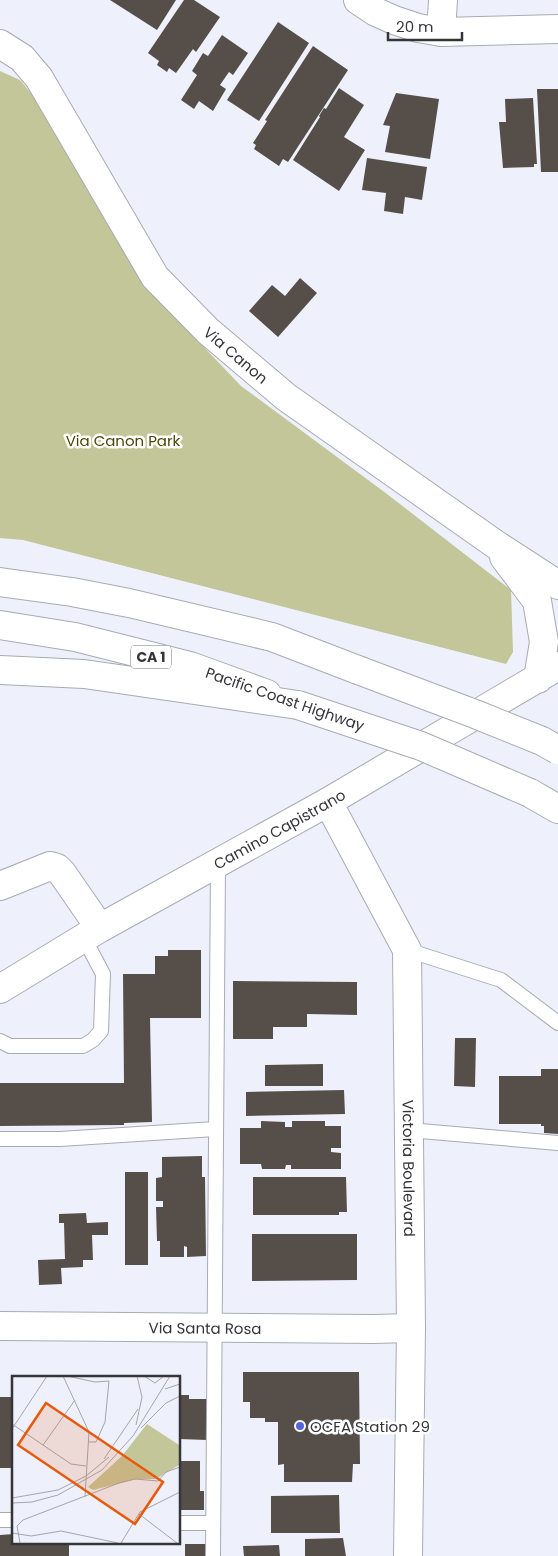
<svg xmlns="http://www.w3.org/2000/svg" width="558" height="1556" font-family="Poppins,sans-serif">
  <style>
    .green { fill: #c3c698 }
    .building { fill: #564f49 }
    .lines { fill: none; stroke-linecap: round; stroke-linejoin: round }
    .service-casing { stroke: #a8abb4; stroke-width: 16 }
    .minor-casing { stroke: #a8abb4; stroke-width: 30 }
    .tertiary-casing { stroke: #a8abb4; stroke-width: 30 }
    .secondary-casing { stroke: #a8abb4; stroke-width: 30 }
    .trunk-casing { stroke: #a8abb4; stroke-width: 30 }
    .motorway-casing { stroke: #a8abb4; stroke-width: 30 }
    .service { stroke: #fff; stroke-width: 14 }
    .minor { stroke: #fff; stroke-width: 28 }
    .tertiary { stroke: #fff; stroke-width: 28 }
    .secondary { stroke: #fff; stroke-width: 28 }
    .trunk { stroke: #fff; stroke-width: 28 }
    .motorway { stroke: #fff; stroke-width: 28 }
    .trunk-bridge-casing { stroke: #a8abb4; stroke-width: 30; stroke-linecap: butt }
    .trunk-bridge { stroke: #fff; stroke-width: 28 }
    .poi-dot { fill: #5664db; stroke: #fff; stroke-width: 2 }
    .labels { text-anchor: middle; dominant-baseline: central; stroke-width: 5; stroke-linejoin: round; paint-order: stroke }
    .shield { fill: #fff; stroke: #717274; stroke-width: 1 }
    .shield-label { font-size: 14px; font-weight: bold; fill: #343539 }
    .street-label { font-size: 15px; fill: #343539; stroke: #fff }
    .park-label { font-size: 15px; fill: #484a07; stroke: #fff }
    .poi-label { font-size: 15px; fill: #343539; stroke: #fff; text-anchor: start }
    .inset-road { fill: none; stroke: #a4a6ad; stroke-width: 1 }
    .view { fill: #e8590c; fill-opacity: 0.15; stroke: #e8590c; stroke-width: 2.5 }
    .inset-edge { fill: none; stroke: #343539; stroke-width: 2.5 }
  </style>
  <rect width="100%" height="100%" fill="#eef1fb"/>
  <path class="green" d="M0 71 20 80 44 109 132 261 176 318 241 386 387 494 511 590 513 652 506 664 23 540 0 538Z"/>
  <path class="building" d="M110 0H176L157 30Z
    M184 0H194L220 17 196 52 193 49 176 73 169 68 167 72 157 65 159 61 148 53Z
    M278 22 309 43 259 121 227 100Z
    M222 35 248 53 233 75 229 72 220 85 226 89 213 111 199 101 194 109 181 100 197 75 192 71 203 53 208 56Z
    M313 46 348 70 288 162 283 159 279 166 254 149 256 145 253 143 267 121 265 120Z
    M339 88 364 105 344 137 365 150 339 191 293 160 320 117 319 116 324 108 326 109Z
    M537 89H558V172H541Z
    M396 93 439 99 430 159 385 152 390 126 383 125Z
    M533 98 537 164H534V167L503 168 499 122H506L505 99Z
    M367 158 427 167 422 200 405 197 403 214 384 211 386 193 362 190Z
    M300 278 317 293 278 337 249 311 272 285 285 296Z
    M168 950H201V1018H150L152 1122 124 1123V1125L0 1126V1083H124L123 974H155V956H168Z
    M233 981 357 982V1015L307 1014V1027H273V1039H233Z
    M455 1038H476L475 1087 454 1086Z
    M323 1064V1086H265V1065Z
    M541 1069H558V1134L544 1133V1126H541V1124H499V1076H541Z
    M344 1090 345 1114 246 1116V1092Z
    M261 1121 285 1122V1127H292V1121H325V1126H341V1148H331V1152L341 1153V1169H291V1165H286L285 1169H262L261 1164H240V1128H261Z
    M202 1156V1177H205L206 1256 187 1257V1247L184 1246V1257H160V1241H157L156 1207H163V1201H156V1178L162 1177V1157Z
    M125 1172H148V1265H125Z
    M253 1177H346L347 1212H339V1215H253Z
    M86 1213 87 1223 108 1222V1235H92L93 1260H83V1267L61 1268 62 1284 39 1285 38 1260 65 1259 64 1223H59V1214Z
    M252 1234H357V1280L252 1281Z
    M243 1372H359L360 1464H353L352 1482H284V1464L278 1465V1422H265V1418H250V1402H243Z
    M179 1395H189V1399H207V1440L179 1439Z
    M0 1397H14V1468H0Z
    M179 1461H200V1491H204V1510H179Z
    M339 1495 340 1533H271V1496Z
    M14 1534V1542H69V1556H0V1535Z
    M343 1538 346 1556H305V1539Z
    M185 1544H209V1556H185Z
    M279 1545 280 1556H244L243 1546Z"/>
  <g class="lines">
    <defs>
      <path id="service" d="M407 950 501 980 558 1023
        M0 1041 10 1046H83L93 1040 101 1031 103 974 84 938
        M409 1130 558 1143
        M0 1139H60L215 1129
        M0 1520H14
        M179 1523H213
        M213 1556 218 864"/>
      <g id="minor">
        <path d="M441 32 443 0"/>
        <path d="M0 886 50 866 57 868 62 873 100 928"/>
        <path id="s1" d="M0 1326 373 1329 411 1328"/>
      </g>
      <g id="tertiary">
        <path d="M358 0 376 12 394 20 418 28 441 32 558 29"/>
        <path id="s2" d="M328 802 407 950 411 1328 408 1556"/>
      </g>
      <g id="secondary">
        <path id="s3" d="M0 44 22 58 39 78 155 277 208 331 286 397 495 544 558 585"/>
        <path d="M504 557 537 601 544 642 538 679"/>
        <path id="s4" d="M0 989 100 928 328 802 558 666"/>
      </g>
      <path id="trunk" d="M0 582 72 592 129 603 272 637 358 670
        M0 625 75 637 190 666 267 694
        M530 793 558 809"/>
      <path id="motorway" d="M0 670 84 674 298 705"/>
    </defs>
    <use href="#service" class="service-casing"/>
    <use href="#minor" class="minor-casing"/>
    <use href="#tertiary" class="tertiary-casing"/>
    <use href="#secondary" class="secondary-casing"/>
    <use href="#trunk" class="trunk-casing"/>
    <use href="#motorway" class="motorway-casing"/>
    <use href="#service" class="service"/>
    <use href="#minor" class="minor"/>
    <use href="#tertiary" class="tertiary"/>
    <use href="#secondary" class="secondary"/>
    <use href="#trunk" class="trunk"/>
    <use href="#motorway" class="motorway"/>
    <defs>
      <path id="trunk-bridge" d="M358 670 475 714 542 741 558 750
        M298 705 421 746 530 793"/>
    </defs>
    <use href="#trunk-bridge" class="trunk-bridge-casing"/>
    <use href="#trunk-bridge" class="trunk-bridge"/>
  </g>
  <circle class="poi-dot" cx="300" cy="1426" r="5"/>
  <g class="labels">
    <rect class="shield" x="131" y="645.5" width="40" height="23" rx="4"/>
    <g class="shield-label">
      <text x="151" y="657">CA 1</text>
    </g>
    <g class="street-label">
      <text stroke="none"><textPath href="#s3" startOffset="395">Via Canon</textPath></text>
      <text transform="translate(285 699) rotate(19)">Pacific Coast Highway</text>
      <text stroke="none"><textPath href="#s4" startOffset="322">Camino Capistrano</textPath></text>
      <text stroke="none"><textPath href="#s2" startOffset="386">Victoria Boulevard</textPath></text>
      <text stroke="none"><textPath href="#s1" startOffset="205">Via Santa Rosa</textPath></text>
    </g>
    <g class="park-label">
      <text x="123" y="440">Via Canon Park</text>
    </g>
    <g class="poi-label">
      <text x="310" y="1426">OCFA Station 29</text>
    </g>
  </g>
  <g transform="translate(12 1376)">
    <rect width="168" height="168" fill="#eef1fb"/>
    <path d="M135 48 167 69V89L144 103H125L81 114 76 111 110 80Z" fill="#c3c698"/>
    <path class="inset-road" d="M51 0 77 56 73 121M55 0 83 6 97 5 93 46 84 66H76M132 0 143 7 152 0M153 13 168 8M0 48 59 88 74 90M124 49 130 21 125 0M129 52 154 27 168 20M0 53 35 0M31 69 63 24M92 83 126 33M0 122 46 114 74 100 97 81M0 127 20 126 46 119 90 94 121 60 158 0M127 138 165 167M0 157 19 160 49 155 106 167M8 167 5 150 11 144 107 107 123 103 146 105 154 96 168 91M109 167 128 136 168 116"/>
    <path class="view" d="M34 27 151 106 123 148 6 69Z"/>
    <rect width="168" height="168" class="inset-edge"/>
  </g>
  <path d="M388 32v8h74v-8" fill="none" stroke="#343539" stroke-width="2.5"/>
  <text x="396" y="32" font-size="15" fill="#343539" stroke="#ffffff" stroke-width="4" paint-order="stroke">20 m</text>
</svg>
